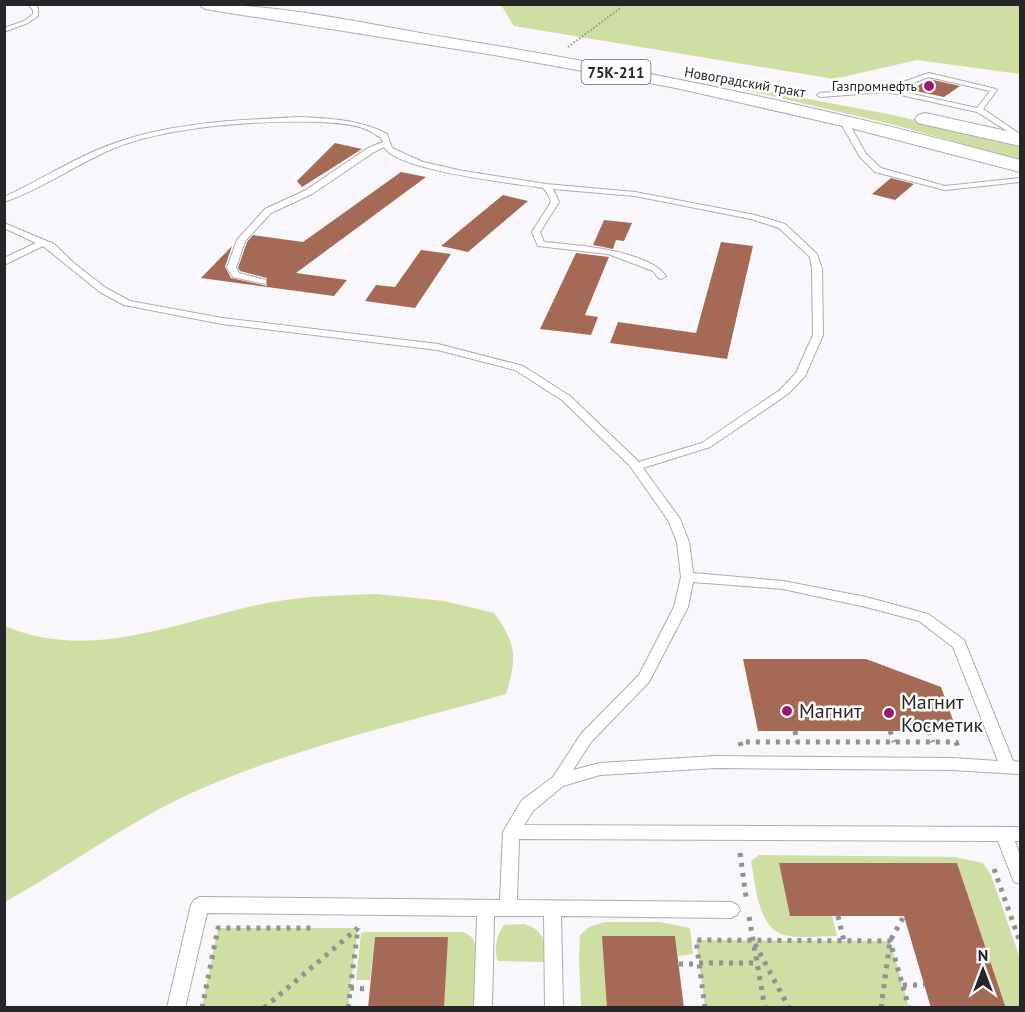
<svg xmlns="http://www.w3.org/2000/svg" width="1025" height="1012" font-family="'PT Sans',sans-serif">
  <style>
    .green { fill: #cfdea3 }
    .building { fill: #a56a55 }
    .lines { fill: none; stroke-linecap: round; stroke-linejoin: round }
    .service-casing { stroke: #aeacb0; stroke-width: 2 }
    .primary-casing { stroke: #aeacb0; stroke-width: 2 }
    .path-far1 { stroke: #929194; stroke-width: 2; stroke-dasharray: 1.5 2; stroke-linecap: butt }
    .path { stroke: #929194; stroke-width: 5; stroke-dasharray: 4 6; stroke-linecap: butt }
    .service { fill: #fff; fill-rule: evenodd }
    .primary { fill: #fff; fill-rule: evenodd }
    .poi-dot { fill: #981a72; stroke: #fff; stroke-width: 2 }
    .labels { text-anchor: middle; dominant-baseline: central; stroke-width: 5; stroke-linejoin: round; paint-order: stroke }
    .far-street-label { font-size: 14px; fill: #262527; stroke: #fff }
    .far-poi-label { font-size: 14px; fill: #262527; stroke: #fff; text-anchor: end }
    .shield { fill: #fff; stroke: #676668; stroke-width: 1.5 }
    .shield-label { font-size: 15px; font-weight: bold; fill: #262527 }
    .near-poi-label { font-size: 20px; fill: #262527; stroke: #fff; text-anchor: start }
  </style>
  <rect width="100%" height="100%" fill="#f9f7fb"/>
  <path class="green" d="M501 5H1020V74L917 60 834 79 514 26Z
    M686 76 893 115 1020 145V160L895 125Z
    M377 594 444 601 494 613C517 644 517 658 506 694 408 722 305 745 210 785 137 815 73 864 5 902V626C93 664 185 618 272 602 307 596 342 595 377 594Z
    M759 855 955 857 983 863 991 875 1020 958V1007H1006L957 863H779L790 916H832L837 936C820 936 800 939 784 935 757 927 756 885 751 861Z
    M605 922H660L690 928 693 954 678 956 675 936 607 1007H581L579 959 580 935 589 927Z
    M524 924C544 929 546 943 545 962L498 961C493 951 497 934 504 925Z
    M218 928H358L348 1007H202Z
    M366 932H463C468 934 472 936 474 941 479 956 474 991 473 1007H444L447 937H375L370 980H356L361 933Z
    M696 940 890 941 909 1007H705Z"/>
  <path class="building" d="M929 79 960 86 944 97 911 90Z
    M335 143 362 149 302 187 297 181Z
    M401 172 426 177 296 273 347 280 334 296 201 278 232 246 225 267 231 278 267 286V278L240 271 238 268 247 242 253 235 303 242Z
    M891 178 914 184 895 200 872 194Z
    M503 195 528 201 468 252 441 246Z
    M604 220 632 223 624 241 616 240 613 249 593 245Z
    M721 242 753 246 727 359 610 343 618 322 696 333Z
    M421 250 451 254 415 308 365 301 376 285 395 287Z
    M576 253 609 257 585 315 598 317 591 335 540 329Z
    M743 659H866L941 687 957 731H758Z
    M779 863H957L1006 1008H931L904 916H790Z
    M602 936H675L684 1008H607Z
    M375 937H448L444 1008H368Z"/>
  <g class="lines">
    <defs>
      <path id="service" d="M28 4H34L38 8V16L28 23 4 32V28L24 21 33 14V10Z
        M929 73 996 89 997 90 983 109 1020 134V139L977 112 887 92 820 97 817 95 820 93 886 88ZM929 77 990 91 977 108 894 90Z
        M300 117C332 119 358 119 387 134L392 148 423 162 463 171 546 184 635 192 755 215 785 224 817 254 822 269 823 335 805 376 788 394 710 447 643 468 680 519 689 542 693 573 783 581 866 597 928 614 964 640 1013 761 1020 762V774L952 770 716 768 600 775 563 786 534 810 524 825 1020 827V841H1015L1020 856V884L1014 882 998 841 519 839 517 900 731 902 737 905 740 910 737 915 731 918 561 916 563 1008H545L544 916H494L492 1008H474L477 916 207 913 185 1008H167L191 905 194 900 200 897 500 900 503 832 522 800 553 777 581 734 639 675 674 607 681 577 677 542 668 520 630 466 562 400 515 370 438 350 222 324 124 305 100 292 43 246 4 265V258L36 243 4 228V223L54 244 75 264 106 288 130 301 222 318 438 344 523 366 570 396 639 462 702 443 780 390 796 373 813 335 812 269 810 257 779 228 751 219 635 196 553 189 559 202 540 232 544 242C576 245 647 250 666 276L661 279 658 278 653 271 608 254 538 246 532 232 551 202 548 194 543 188C514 183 397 171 384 147L374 152 312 194 271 213 245 241 236 268 239 273 266 280V284L233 277 227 268 237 240 265 209 306 190 368 148 383 142 381 138C376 135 371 131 365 129 352 123 334 123 320 122 259 120 168 126 112 149 75 165 42 189 4 202V197C43 179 80 154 121 141 177 122 241 120 300 117ZM693 582 783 589 866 607 919 621 953 647 998 761 952 758 716 756 600 763 573 770 591 742 649 682 688 607Z
        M840 118H846L866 154 881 168 945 186 1020 178V182L945 190 875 172 860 157 839 120Z"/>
      <path id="primary" d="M198 4C280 4 367 24 449 38 642 69 832 109 1020 160V172L847 127 676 88 500 56 205 9Z
        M925 113 1020 134V146L918 123 915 119 918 115Z"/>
    </defs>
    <use href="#service" class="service-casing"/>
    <use href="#primary" class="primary-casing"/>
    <path class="path-far1" d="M568 47 619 9 618 4"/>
    <path class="path" d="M795 731 797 742
      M890 731 894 742
      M929 731 933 742
      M741 746 740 742H956L958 747
      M740 853 746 897
      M994 869 1020 942
      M838 916 844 941
      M749 917 765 1008
      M755 944 789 1008
      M699 963H756
      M679 964H699
      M903 985H924
      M350 988 370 989
      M202 1008 218 928H316
      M264 1008 358 928
      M348 1008 358 928
      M705 1008 696 940 890 941 909 1008
      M881 1008 890 941 904 916"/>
    <use href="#service" class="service"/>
    <use href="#primary" class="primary"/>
  </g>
  <g class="poi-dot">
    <circle cx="929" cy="86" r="6"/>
    <circle cx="787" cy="711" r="6"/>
    <circle cx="889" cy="713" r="6"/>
  </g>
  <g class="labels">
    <g class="far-street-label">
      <text transform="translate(745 82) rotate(10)">Новоградский тракт</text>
    </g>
    <g class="far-poi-label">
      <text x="917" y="86">Газпромнефть</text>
    </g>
    <rect class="shield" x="581.5" y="60" width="69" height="24" rx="4.5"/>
    <g class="shield-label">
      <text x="616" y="72">75К-211</text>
    </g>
    <g class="near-poi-label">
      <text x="901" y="702">Магнит<tspan x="901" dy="23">Косметик</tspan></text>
      <text x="799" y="711">Магнит</text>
    </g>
  </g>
  <rect width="1025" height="1012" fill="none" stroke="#262527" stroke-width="12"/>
  <g transform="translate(983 970)" stroke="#ffffff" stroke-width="4.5" paint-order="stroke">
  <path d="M0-4.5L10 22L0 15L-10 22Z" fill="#262527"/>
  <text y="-9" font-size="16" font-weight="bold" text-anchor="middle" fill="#262527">N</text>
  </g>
</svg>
